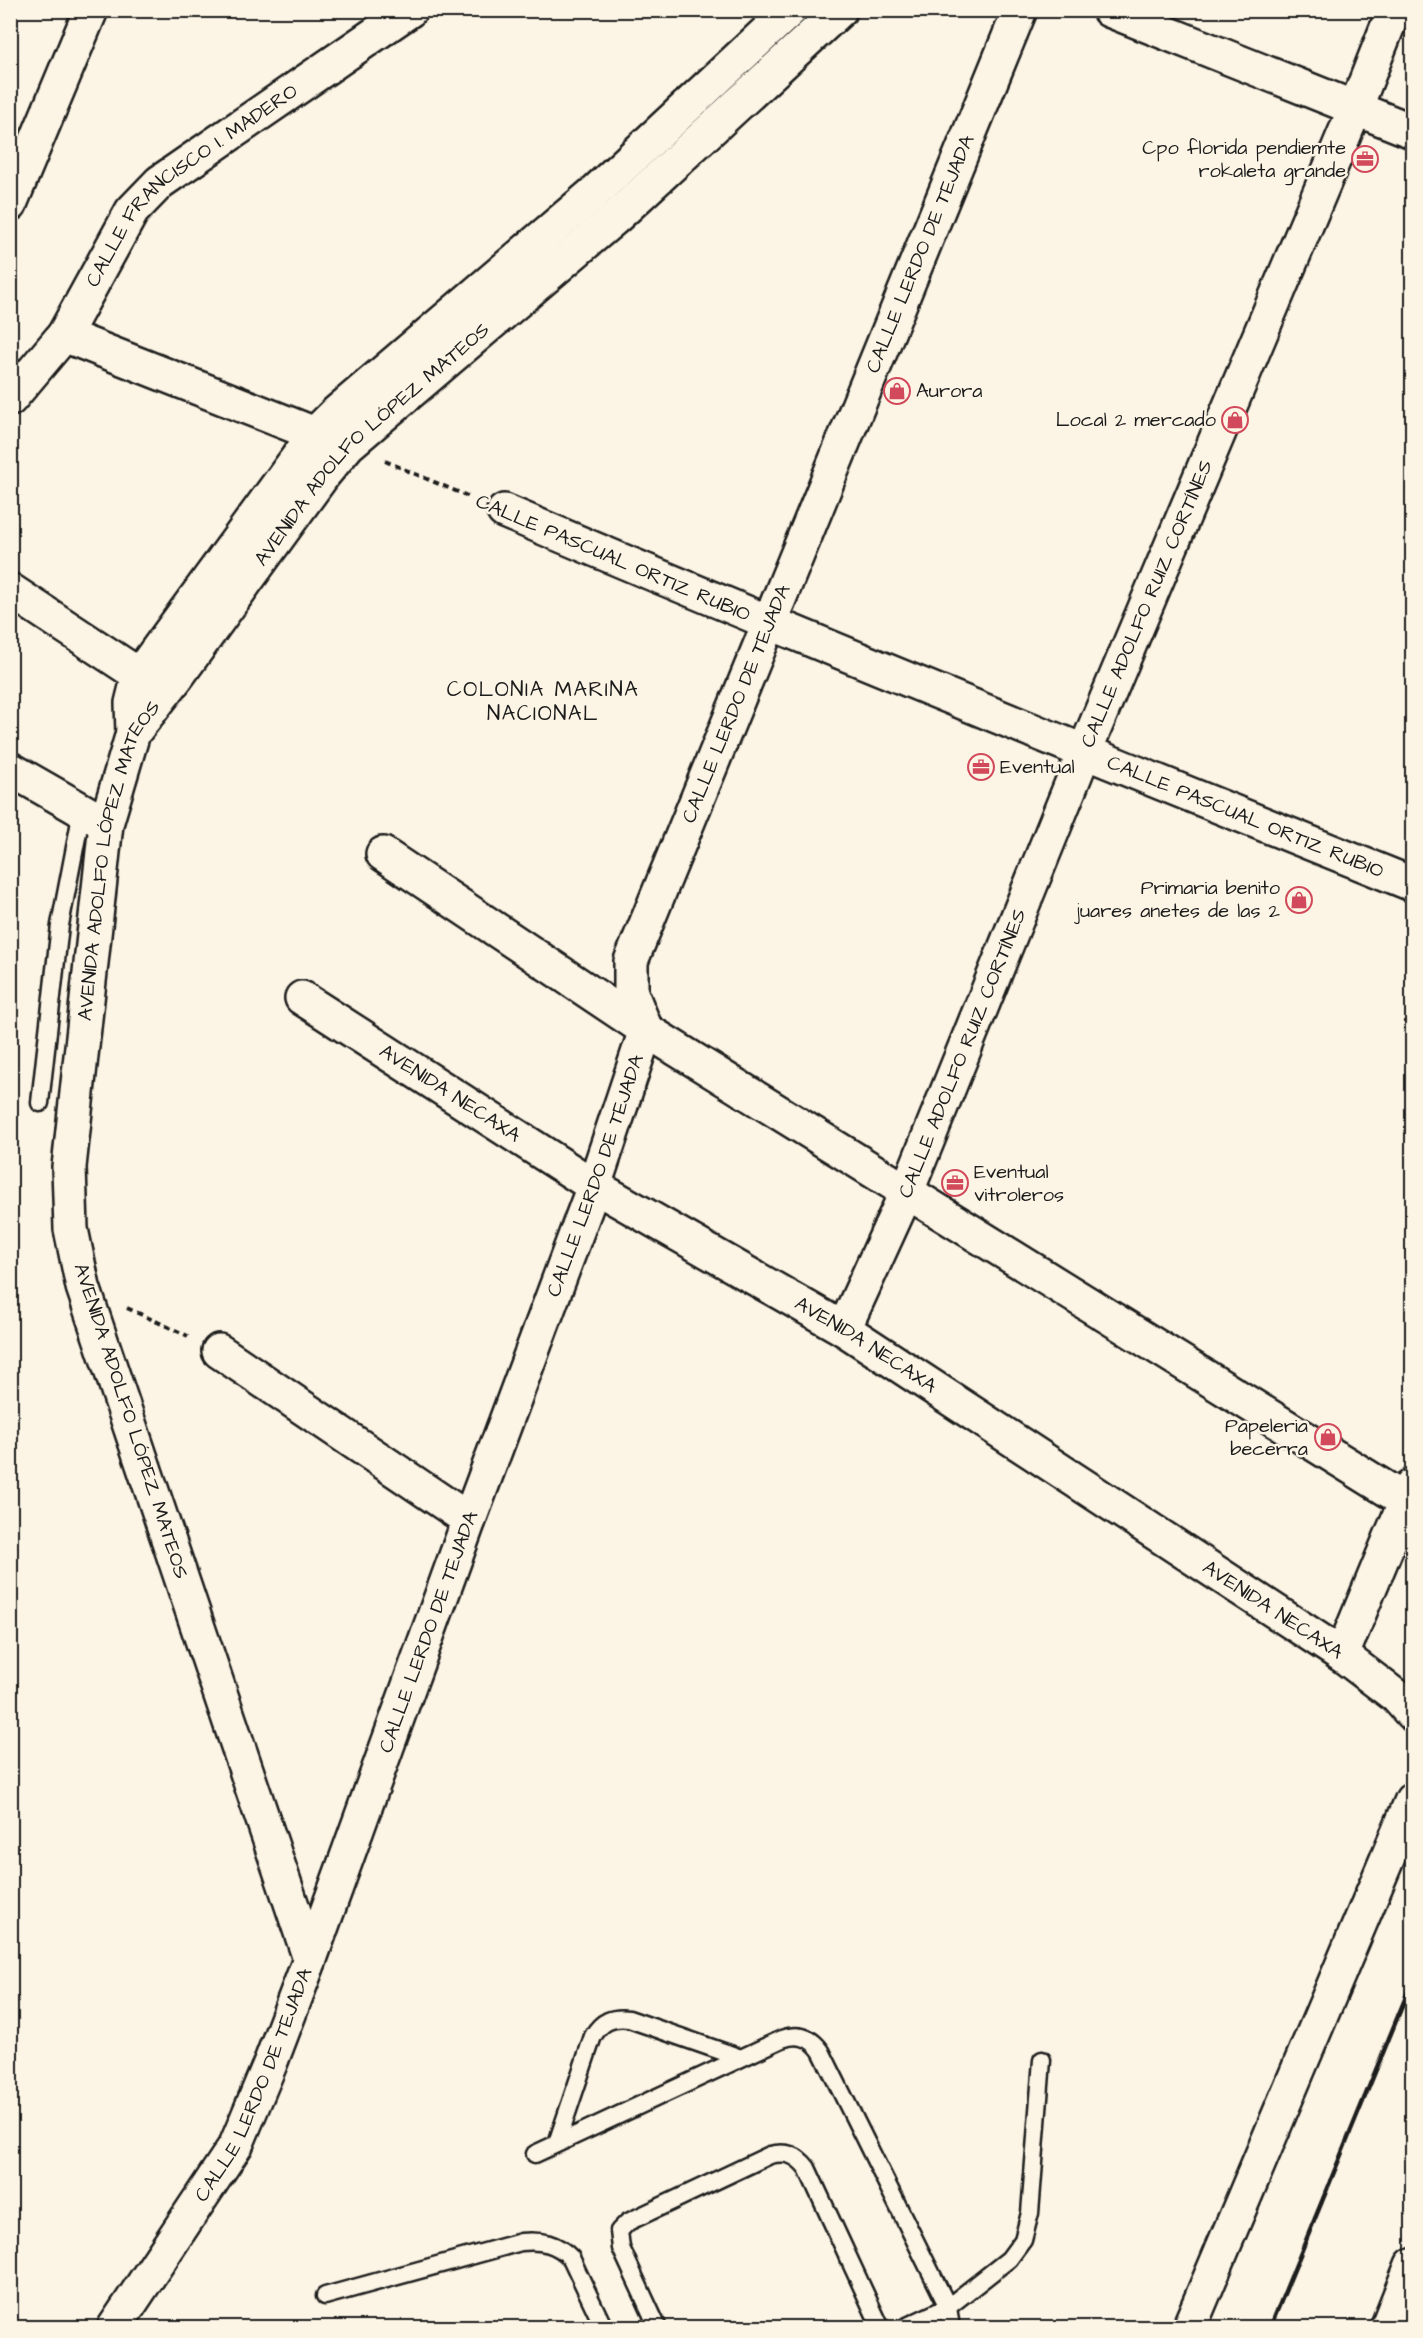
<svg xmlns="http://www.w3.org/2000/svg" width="1423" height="2338" font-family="'Architects Daughter',sans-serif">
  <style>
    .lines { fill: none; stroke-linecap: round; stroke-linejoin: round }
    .service-casing { stroke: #1c1c1c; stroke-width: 21 }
    .minor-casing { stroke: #1c1c1c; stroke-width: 38 }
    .path { stroke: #1c1c1c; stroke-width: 4; stroke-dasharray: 6 4.5; stroke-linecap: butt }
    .service { stroke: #fcf5e5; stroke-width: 16 }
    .minor { stroke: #fcf5e5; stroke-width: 33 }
    .rail { stroke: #1c1c1c; stroke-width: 4.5 }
    .labels { text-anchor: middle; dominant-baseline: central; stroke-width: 5; stroke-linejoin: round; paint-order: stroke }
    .poi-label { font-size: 20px; fill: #1c1c1c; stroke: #fcf5e5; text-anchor: end }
    .street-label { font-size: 20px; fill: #1c1c1c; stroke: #fcf5e5 }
    .neighbourhood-label { font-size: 21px; letter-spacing: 1.5px; fill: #1c1c1c; stroke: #fcf5e5 }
  </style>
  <rect width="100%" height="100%" fill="#fcf5e5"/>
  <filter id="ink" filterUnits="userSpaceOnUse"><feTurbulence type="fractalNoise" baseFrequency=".0167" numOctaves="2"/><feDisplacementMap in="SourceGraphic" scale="12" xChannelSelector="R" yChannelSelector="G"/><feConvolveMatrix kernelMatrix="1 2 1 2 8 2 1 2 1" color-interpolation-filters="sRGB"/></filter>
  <g filter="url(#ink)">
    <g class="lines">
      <defs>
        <path id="service" d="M40 1103 60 925 82 811
          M557 2143 593 2036C602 2021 612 2017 629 2019L741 2058
          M535 2154 782 2039C799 2033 811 2037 821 2051L948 2307 951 2328
          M325 2296 521 2242C541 2240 557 2243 571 2258L604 2328
          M658 2328 621 2248 619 2231 628 2222 770 2155C787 2151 797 2155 807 2168L881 2328
          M903 2328 948 2307 1009 2259 1023 2240 1030 2213 1042 2060"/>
        <g id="minor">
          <path d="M1109 10 1412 131"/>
          <path d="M10 204 91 10"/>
          <path d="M64 335 315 434"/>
          <path id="s1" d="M10 399 64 335 132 211 160 182 410 10"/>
          <path id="s2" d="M504 511C805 639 1108 762 1412 884"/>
          <path d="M10 590 139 675"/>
          <path d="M133 733 132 703 139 675 315 434 336 413 594 193 790 10"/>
          <path d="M10 769 106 824"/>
          <path d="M383 854 646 1030 1406 1501"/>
          <path id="s3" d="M302 998 594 1186 844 1329 1342 1655 1397 1697 1412 1714"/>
          <path id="s4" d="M844 1329 907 1191 1084 753 1355 109 1394 10"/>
          <path d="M219 1351 469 1520"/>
          <path d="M1342 1655 1412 1486"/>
          <path id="s5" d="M310 1959 83 1287 71 1229 69 1167 106 824 133 733 176 678 323 475 348 445 617 216 840 10"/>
          <path id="s6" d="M114 2328 236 2145 270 2064 310 1959 469 1520 594 1186 646 1030 631 993V961L1020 10"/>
          <path d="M1189 2328 1412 1800"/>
          <path d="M1387 2328 1412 2265"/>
        </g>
      </defs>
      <use href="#service" class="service-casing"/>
      <use href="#minor" class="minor-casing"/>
      <path class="path" d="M385 461 472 498
        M127 1308 188 1336"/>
      <use href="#service" class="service"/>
      <use href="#minor" class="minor"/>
      <path class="rail" d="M1270 2328 1412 1982"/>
    </g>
  </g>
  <defs>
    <symbol id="office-ring" viewBox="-11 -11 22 22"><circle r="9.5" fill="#fcf5e5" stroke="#d1495b" stroke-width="1.5"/><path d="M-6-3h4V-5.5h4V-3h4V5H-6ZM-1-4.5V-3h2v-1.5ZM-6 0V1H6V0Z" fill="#d1495b"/></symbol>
    <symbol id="shop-ring" viewBox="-11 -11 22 22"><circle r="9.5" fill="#fcf5e5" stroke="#d1495b" stroke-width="1.5"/><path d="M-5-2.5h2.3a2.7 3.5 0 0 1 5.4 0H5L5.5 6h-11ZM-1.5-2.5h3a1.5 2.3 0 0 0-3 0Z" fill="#d1495b"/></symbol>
  </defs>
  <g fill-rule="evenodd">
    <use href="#office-ring" x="1350" y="144" width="30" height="30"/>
    <use href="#shop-ring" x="882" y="376" width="30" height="30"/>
    <use href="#shop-ring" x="1220" y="405" width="30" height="30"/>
    <use href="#office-ring" x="966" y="752" width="30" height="30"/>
    <use href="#shop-ring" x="1284" y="885" width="30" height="30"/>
    <use href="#office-ring" x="940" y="1168" width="30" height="30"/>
    <use href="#shop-ring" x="1313" y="1422" width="30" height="30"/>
  </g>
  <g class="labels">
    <g class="poi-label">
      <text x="1346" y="148">Cpo florida pendiemte<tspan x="1346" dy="23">rokaleta grande</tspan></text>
      <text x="916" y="391" text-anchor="start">Aurora</text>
      <text x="1216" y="420">Local 2 mercado</text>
      <text x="1000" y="767" text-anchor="start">Eventual</text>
      <text x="1280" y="888">Primaria benito<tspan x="1280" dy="23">juares anetes de las 2</tspan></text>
      <text x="974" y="1172" text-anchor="start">Eventual<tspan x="974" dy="23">vitroleros</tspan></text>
      <text x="1308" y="1426">Papeleria<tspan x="1308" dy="23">becerra</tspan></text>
    </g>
    <g class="street-label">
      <text stroke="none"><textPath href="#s1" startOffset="285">CALLE FRANCISCO I. MADERO</textPath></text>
      <text stroke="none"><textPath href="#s6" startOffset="2244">CALLE LERDO DE TEJADA</textPath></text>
      <text stroke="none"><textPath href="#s5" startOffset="1647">AVENIDA ADOLFO LÓPEZ MATEOS</textPath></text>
      <text transform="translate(613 558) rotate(23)">CALLE PASCUAL ORTIZ RUBIO</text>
      <text stroke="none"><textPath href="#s4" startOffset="786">CALLE ADOLFO RUIZ CORTÍNES</textPath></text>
      <text stroke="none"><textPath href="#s6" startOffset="1758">CALLE LERDO DE TEJADA</textPath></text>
      <text stroke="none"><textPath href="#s2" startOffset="802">CALLE PASCUAL ORTIZ RUBIO</textPath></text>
      <text stroke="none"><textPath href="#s5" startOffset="1143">AVENIDA ADOLFO LÓPEZ MATEOS</textPath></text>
      <text stroke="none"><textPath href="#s4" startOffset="300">CALLE ADOLFO RUIZ CORTÍNES</textPath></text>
      <text stroke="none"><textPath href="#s3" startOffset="176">AVENIDA NECAXA</textPath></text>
      <text stroke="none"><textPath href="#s6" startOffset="1254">CALLE LERDO DE TEJADA</textPath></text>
      <text stroke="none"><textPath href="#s3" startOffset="662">AVENIDA NECAXA</textPath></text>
      <text transform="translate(131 1421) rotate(72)">AVENIDA ADOLFO LÓPEZ MATEOS</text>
      <text stroke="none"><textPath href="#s3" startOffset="1148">AVENIDA NECAXA</textPath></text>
      <text stroke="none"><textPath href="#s6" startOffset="768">CALLE LERDO DE TEJADA</textPath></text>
      <text stroke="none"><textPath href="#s6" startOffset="282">CALLE LERDO DE TEJADA</textPath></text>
    </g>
    <g class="neighbourhood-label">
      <text x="543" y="689">COLONIA MARINA<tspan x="543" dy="24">NACIONAL</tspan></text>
    </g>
  </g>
  <rect width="1423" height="2338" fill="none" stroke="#fcf5e5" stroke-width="36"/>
  <rect x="18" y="18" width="1387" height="2302" fill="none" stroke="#1c1c1c" stroke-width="2" filter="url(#ink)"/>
</svg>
